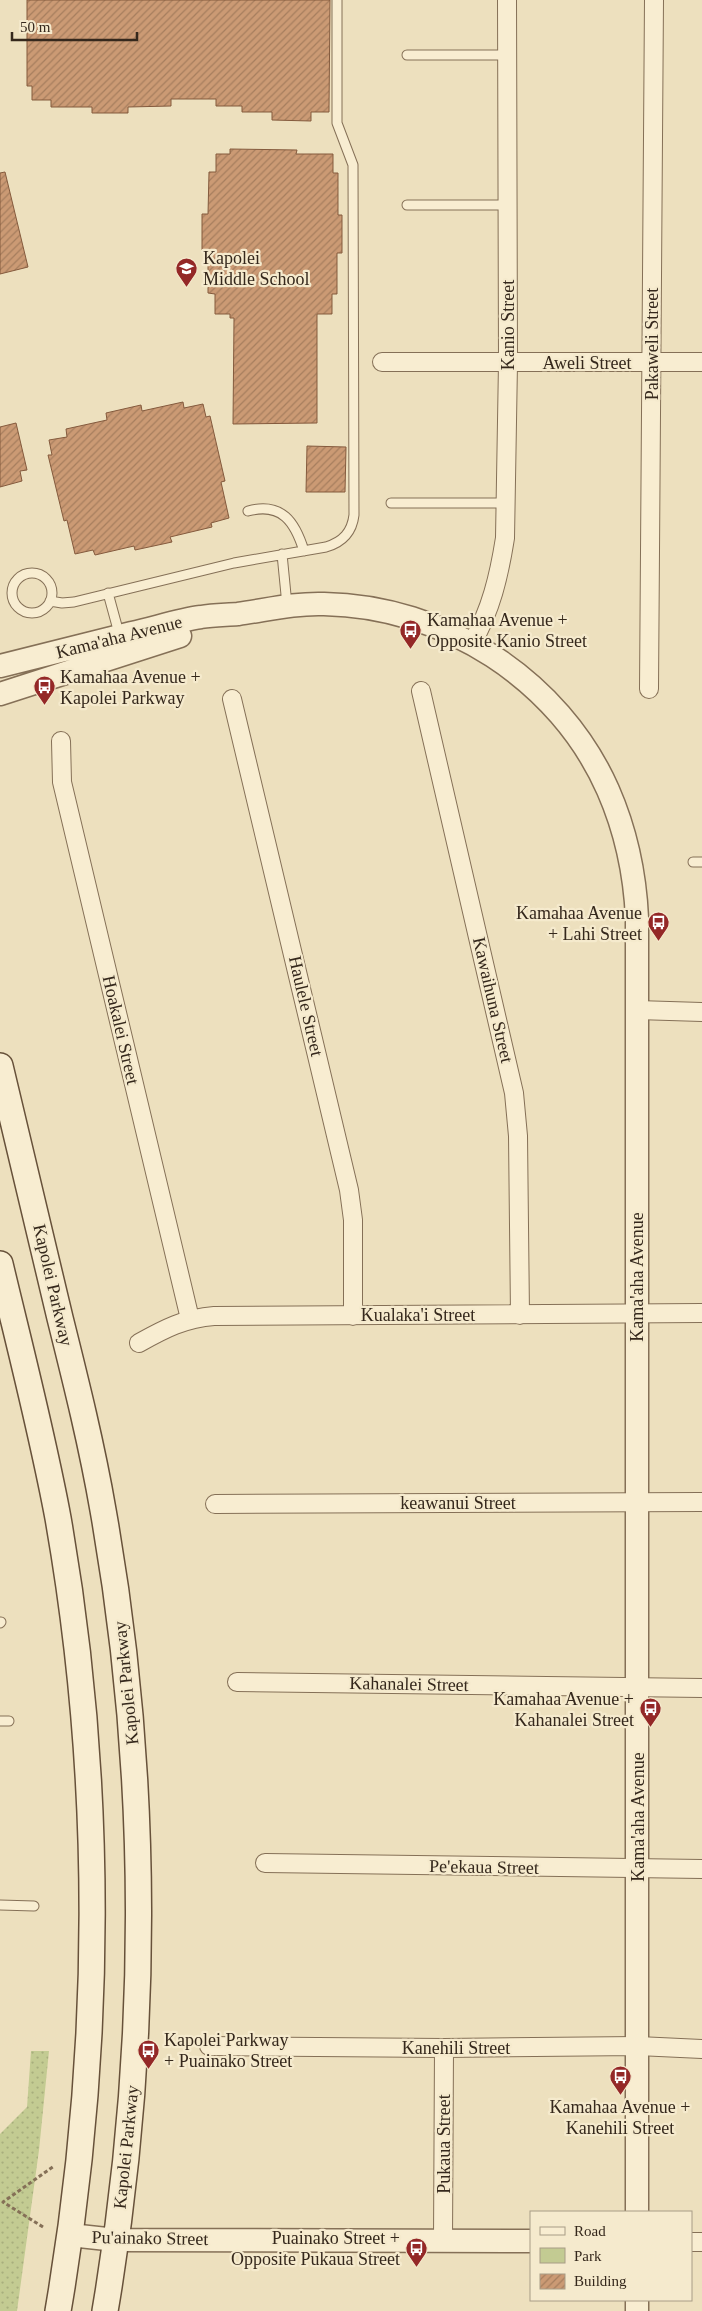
<svg xmlns="http://www.w3.org/2000/svg" width="702" height="2311" font-family="'Times New Roman',serif">
  <style>
    .green { fill: url(#green-dots) }
    .building { fill: url(#building-hatch); stroke: #845a3d }
    .lines { fill: none; stroke-linecap: round; stroke-linejoin: round }
    .service-casing { stroke: #857057; stroke-width: 11 }
    .minor-casing { stroke: #857057; stroke-width: 20 }
    .tertiary-casing { stroke: #857057; stroke-width: 25 }
    .secondary-casing { stroke: #67513a; stroke-width: 28 }
    .path { stroke: #857057; stroke-width: 3; stroke-dasharray: 4 2.5; stroke-linecap: butt }
    .service { stroke: #f8edd1; stroke-width: 9 }
    .minor { stroke: #f8edd1; stroke-width: 18 }
    .tertiary { stroke: #f8edd1; stroke-width: 22 }
    .secondary { stroke: #f8edd1; stroke-width: 25 }
    .labels { text-anchor: middle; dominant-baseline: central; stroke-width: 4.5; stroke-linejoin: round; paint-order: stroke }
    .poi-label { font-size: 18px; fill: #35281c; stroke: #f5eacd; text-anchor: start }
    .street-label { font-size: 18px; fill: #35281c; stroke: #f5eacd }
  </style>
  <defs>
    <pattern id="green-dots" width="8" height="8" patternUnits="userSpaceOnUse" patternTransform="scale(1.25)"><rect width="8" height="8" fill="#c3cb92"/><path d="M2 2h.1M6 6h.1" fill="none" stroke="#a8ae7d" stroke-width="1.8" stroke-linecap="round"/></pattern>
    <pattern id="building-hatch" width="6" height="6" patternUnits="userSpaceOnUse" patternTransform="scale(1.25)"><rect width="6" height="6" fill="#cb9a74"/><path d="M-1 1l2-2M0 6l6-6M5 7l2-2" fill="none" stroke="#a67e5e"/></pattern>
  </defs>
  <rect width="100%" height="100%" fill="#ede0be"/>
  <path class="green" d="M31 2051H49L39 2150 17 2311H0V2134L27 2107Z"/>
  <path class="building" d="M27 0H330L329 112H311V121L272 120V112H242V106H216V99H171V106L128 107V113H92V107H51V100H32V86H27Z
    M230 149 297 150 296 154H333V173H338V215H342V253H337V294H332V314H317V423L233 424 234 318H230V314H215V294L208 293V250H202V214H208L209 172H216V154H230Z
    M5 172 28 267 0 274V173Z
    M183 402 184 408 203 404 206 417 210 416 225 481 221 482 229 518 211 523 212 527 170 537 172 542 135 550 134 546 95 555 93 550 75 554 67 520 64 521 48 455H52L49 440 67 437 66 429 107 420 106 413 141 405 142 411Z
    M16 423 27 470 20 471 22 481 0 487V427Z
    M307 446 346 447 345 492H306Z"/>
  <g class="lines">
    <defs>
      <path id="service" d="M407 55H507
        M407 205H508
        M391 503H506
        M248 511C282 502 295 522 304 551
        M282 554 287 605
        M12 593a20 20 0 1 1 40 0a20 20 0 1 1-40 0Z
        M108 593 120 637
        M50 601 62 603 74 602 234 563 326 547C343 542 352 532 354 515L353 165 337 123V0
        M693 862H702
        M0 1623 1 1622
        M0 1721H9
        M0 1905 34 1906"/>
      <path id="minor" d="M382 362H702
        M472 643C491 610 499 576 505 538L508 363 507 0
        M649 689 654 0
        M421 691 514 1093 518 1136 520 1315
        M232 699 349 1190 353 1220V1316
        M61 741 62 782 190 1319
        M637 1010 702 1012
        M139 1343C164 1329 185 1318 214 1316L702 1313
        M215 1504 702 1502
        M237 1682 702 1688
        M265 1863 702 1869
        M209 2046 444 2048 638 2046 702 2049
        M443 2240 444 2048
        M691 2242H702"/>
      <path id="tertiary" d="M0 666C44 655 88 644 132 633 155 628 178 620 201 617 213 615 225 615 238 614 267 610 294 603 324 604 444 606 559 679 608 790 626 831 635 874 637 918V2212
        M0 694 180 636
        M70 2235 116 2240 531 2241
        M637 2300V2311"/>
      <path id="secondary" d="M0 1066C20 1150 40 1234 60 1318 76 1382 92 1446 103 1510 150 1774 150 2047 105 2311
        M0 1264C20 1348 42 1432 58 1518 104 1780 103 2049 58 2311"/>
    </defs>
    <use href="#service" class="service-casing"/>
    <use href="#minor" class="minor-casing"/>
    <use href="#tertiary" class="tertiary-casing"/>
    <use href="#secondary" class="secondary-casing"/>
    <path class="path" d="M43 2227 3 2202 54 2166"/>
    <use href="#service" class="service"/>
    <use href="#minor" class="minor"/>
    <use href="#tertiary" class="tertiary"/>
    <use href="#secondary" class="secondary"/>
  </g>
  <defs>
    <symbol id="school-pin" viewBox="-11 -11 22 30"><path d="M0 17L-7.5 6A9.5 9.5 0 1 1 7.5 6Z" fill="#942827" stroke="#f5eacd"/><path d="M0-5L7-2L0 1L-7-2ZM-4 1L0 2.5L4 1V4Q0 6-4 4Z" fill="#fff"/></symbol>
    <symbol id="bus-pin" viewBox="-11 -11 22 30"><path d="M0 17L-7.5 6A9.5 9.5 0 1 1 7.5 6Z" fill="#942827" stroke="#f5eacd"/><path d="M-5-6H5V4H4V6H2V4H-2V6H-4V4H-5ZM-3.5-4V0h7V-4ZM-3.5 1.2v1.5H-2V1.2ZM2 1.2v1.5H3.5V1.2Z" fill="#fff"/></symbol>
  </defs>
  <g fill-rule="evenodd">
    <use href="#school-pin" x="174" y="256" width="25" height="34"/>
    <use href="#bus-pin" x="398" y="618" width="25" height="34"/>
    <use href="#bus-pin" x="32" y="674" width="25" height="34"/>
    <use href="#bus-pin" x="646" y="910" width="25" height="34"/>
    <use href="#bus-pin" x="638" y="1696" width="25" height="34"/>
    <use href="#bus-pin" x="136" y="2038" width="25" height="34"/>
    <use href="#bus-pin" x="608" y="2064" width="25" height="34"/>
    <use href="#bus-pin" x="404" y="2236" width="25" height="34"/>
  </g>
  <g class="labels">
    <g class="poi-label">
      <text x="203" y="258">Kapolei<tspan x="203" dy="21">Middle School</tspan></text>
      <text x="427" y="620">Kamahaa Avenue +<tspan x="427" dy="21">Opposite Kanio Street</tspan></text>
      <text x="60" y="677">Kamahaa Avenue +<tspan x="60" dy="21">Kapolei Parkway</tspan></text>
      <text x="642" y="913" text-anchor="end">Kamahaa Avenue<tspan x="642" dy="21">+ Lahi Street</tspan></text>
      <text x="634" y="1699" text-anchor="end">Kamahaa Avenue +<tspan x="634" dy="21">Kahanalei Street</tspan></text>
      <text x="164" y="2040">Kapolei Parkway<tspan x="164" dy="21">+ Puainako Street</tspan></text>
      <text x="620" y="2107" text-anchor="middle">Kamahaa Avenue +<tspan x="620" dy="21">Kanehili Street</tspan></text>
      <text x="400" y="2238" text-anchor="end">Puainako Street +<tspan x="400" dy="21">Opposite Pukaua Street</tspan></text>
    </g>
    <g class="street-label">
      <text transform="translate(508 325) rotate(-90)">Kanio Street</text>
      <text transform="translate(652 344) rotate(-90)">Pakaweli Street</text>
      <text x="587" y="363">Aweli Street</text>
      <text transform="translate(119 637) rotate(-14)">Kama'aha Avenue</text>
      <text transform="translate(493 1000) rotate(77)">Kawaihuna Street</text>
      <text transform="translate(306 1006) rotate(77)">Haulele Street</text>
      <text transform="translate(121 1030) rotate(77)">Hoakalei Street</text>
      <text transform="translate(637 1277) rotate(-90)">Kama'aha Avenue</text>
      <text transform="translate(53 1285) rotate(77)">Kapolei Parkway</text>
      <text x="418" y="1315">Kualaka'i Street</text>
      <text x="458" y="1503">keawanui Street</text>
      <text transform="translate(126 1683) rotate(-96)">Kapolei Parkway</text>
      <text transform="translate(409 1684) rotate(1)">Kahanalei Street</text>
      <text transform="translate(638 1817) rotate(-90)">Kama'aha Avenue</text>
      <text transform="translate(484 1867) rotate(1)">Pe'ekaua Street</text>
      <text x="456" y="2048">Kanehili Street</text>
      <text transform="translate(444 2144) rotate(-90)">Pukaua Street</text>
      <text transform="translate(126 2147) rotate(-84)">Kapolei Parkway</text>
      <text transform="translate(150 2238) rotate(1)">Pu'ainako Street</text>
    </g>
  </g>
  <rect x="530" y="2211" width="162" height="90" fill="#f5eacd" stroke="#a89c86"/>
  <rect x="540" y="2227" width="25" height="8" fill="#f8edd1" stroke="#a89c86"/>
  <text x="574" y="2236" font-size="15" fill="#35281c">Road</text>
  <rect x="540" y="2248" width="25" height="15" fill="#c3cb92" stroke="#a89c86"/>
  <text x="574" y="2261" font-size="15" fill="#35281c">Park</text>
  <rect x="540" y="2274" width="25" height="15" fill="url(#building-hatch)" stroke="#a89c86"/>
  <text x="574" y="2286" font-size="15" fill="#35281c">Building</text>
  <path d="M12 32v8h125v-8" fill="none" stroke="#35281c" stroke-width="2.5"/>
  <text x="20" y="32" font-size="15" fill="#35281c" stroke="#f5eacd" stroke-width="4" paint-order="stroke">50 m</text>
</svg>
